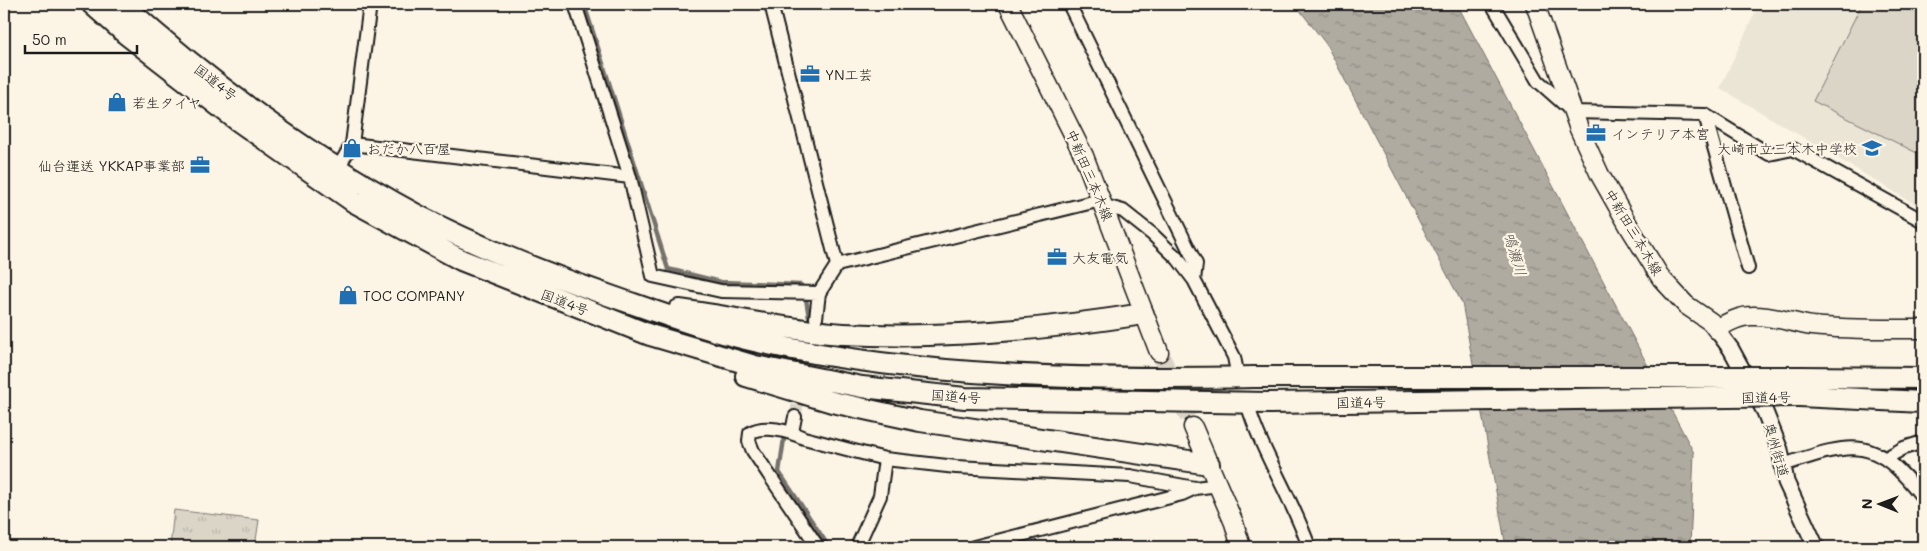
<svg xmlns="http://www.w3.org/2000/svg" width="1927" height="551" font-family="Mali,'Klee One',sans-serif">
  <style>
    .built { fill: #ebe5d6 }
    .grass { fill: url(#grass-tufts); stroke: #7c7872 }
    .garden { fill: #dbd5c8; stroke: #7c7872 }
    .water { fill: url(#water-ripples); stroke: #75726c }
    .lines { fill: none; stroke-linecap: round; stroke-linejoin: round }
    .stream { stroke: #75726c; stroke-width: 4.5 }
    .minor-tunnel { stroke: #dad4c7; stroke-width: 12; stroke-dasharray: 12 6; stroke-linecap: butt }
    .secondary-tunnel { stroke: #dad4c7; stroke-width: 18; stroke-dasharray: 18 9; stroke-linecap: butt }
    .minor-casing { stroke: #1c1c1c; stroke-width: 16 }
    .tertiary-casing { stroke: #1c1c1c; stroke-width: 19 }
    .secondary-casing { stroke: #1c1c1c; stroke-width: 21 }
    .trunk-casing { stroke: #1c1c1c; stroke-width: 24 }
    .minor { stroke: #fcf5e5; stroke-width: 12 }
    .tertiary { stroke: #fcf5e5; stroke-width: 15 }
    .secondary { stroke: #fcf5e5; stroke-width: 18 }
    .trunk { stroke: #fcf5e5; stroke-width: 20 }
    .trunk-bridge-casing { stroke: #1c1c1c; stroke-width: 24; stroke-linecap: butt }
    .trunk-bridge { stroke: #fcf5e5; stroke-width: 20 }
    .labels { text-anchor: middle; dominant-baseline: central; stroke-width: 4.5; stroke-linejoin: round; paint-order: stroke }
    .poi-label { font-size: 14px; fill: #1c1c1c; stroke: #fcf5e5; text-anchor: start }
    .street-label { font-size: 14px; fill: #1c1c1c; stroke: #fcf5e5 }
    .water-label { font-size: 15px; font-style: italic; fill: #575551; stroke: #fcf5e5 }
  </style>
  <defs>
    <pattern id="grass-tufts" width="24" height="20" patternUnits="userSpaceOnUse" patternTransform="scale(1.25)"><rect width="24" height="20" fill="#dbd5c8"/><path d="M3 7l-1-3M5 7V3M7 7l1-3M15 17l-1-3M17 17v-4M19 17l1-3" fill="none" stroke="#bbb6ab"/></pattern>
    <pattern id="water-ripples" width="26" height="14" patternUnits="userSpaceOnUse" patternTransform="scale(1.25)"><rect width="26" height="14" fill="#b0aba1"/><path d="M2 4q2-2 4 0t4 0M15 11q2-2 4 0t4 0" fill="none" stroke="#8e8a82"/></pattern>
  </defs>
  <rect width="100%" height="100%" fill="#fcf5e5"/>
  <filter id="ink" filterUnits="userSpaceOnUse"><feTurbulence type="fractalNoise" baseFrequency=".02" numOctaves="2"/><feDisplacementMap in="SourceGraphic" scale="10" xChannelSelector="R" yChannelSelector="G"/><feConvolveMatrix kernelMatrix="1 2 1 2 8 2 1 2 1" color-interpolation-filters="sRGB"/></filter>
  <g filter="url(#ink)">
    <path class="built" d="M1759 4H1923V209L1720 88Z"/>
    <path class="grass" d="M174 510 259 520 255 547H170Z"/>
    <path class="garden" d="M1862 4H1923V156L1813 101Z"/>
    <path class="water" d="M1295 4H1457L1694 453 1690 547H1506L1462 303 1326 44Z"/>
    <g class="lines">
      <path class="stream" d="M584 4 668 269 721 282 801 285 802 288
        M806 299 809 317
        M784 439 779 472 829 547"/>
      <path class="minor-tunnel" d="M795 417 811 345"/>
      <path class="secondary-tunnel" d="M1159 352 1193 427"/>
      <defs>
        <path id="minor" d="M575 4 630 177 653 276 721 291 819 293 837 265 771 4
          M1069 4 1196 264 1194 280
          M1492 4 1538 81 1573 112 1705 115 1769 154 1793 149 1923 221
          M1705 115 1748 268
          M352 144 630 177
          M338 168 352 144 370 4
          M1105 206 1123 211 1152 234 1178 259 1194 280 1234 357 1238 377
          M837 265 1101 200
          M816 318 819 293
          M1247 403C1262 454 1292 497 1309 547
          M792 432 795 417
          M1886 458 1904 448 1923 442
          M1783 465C1854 442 1874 434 1923 498
          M818 547 753 451 749 441 750 433C764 424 789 431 804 438L885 459 956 467 1130 476 1195 488 1219 485
          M857 547 880 496 885 459
          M974 547 1182 494 1195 488"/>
        <path id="tertiary" d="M1716 329 1731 349 1765 412 1780 450 1786 482 1816 547"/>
        <path id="secondary" d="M1008 4 1084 156 1159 352
          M1535 4 1579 129 1600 175 1630 228 1661 278 1686 305 1711 322 1716 329C1727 323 1739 316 1752 316 1772 315 1792 323 1812 326 1849 330 1886 329 1923 329
          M1193 427 1234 523 1241 547"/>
        <path id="trunk" d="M92 4 126 34 237 120 354 202 461 260 650 335 755 366 862 387 965 398 1269 403
          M122 4C212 85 310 157 417 215 482 249 552 276 622 300 668 316 715 333 763 343 924 378 1090 380 1254 377
          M679 310C734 317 789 331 844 334 940 339 1049 329 1143 314
          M746 376 832 402 920 421 1209 464
          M1800 377 1923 378
          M1799 396 1923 402"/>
      </defs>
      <use href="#minor" class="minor-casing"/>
      <use href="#tertiary" class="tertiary-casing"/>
      <use href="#secondary" class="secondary-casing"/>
      <use href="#trunk" class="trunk-casing"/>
      <use href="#minor" class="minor"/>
      <use href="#tertiary" class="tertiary"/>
      <use href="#secondary" class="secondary"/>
      <use href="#trunk" class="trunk"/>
      <defs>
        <path id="trunk-bridge" d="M1254 377H1800
          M1269 403 1799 396"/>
      </defs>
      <use href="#trunk-bridge" class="trunk-bridge-casing"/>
      <use href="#trunk-bridge" class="trunk-bridge"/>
    </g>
  </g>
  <defs>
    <symbol id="office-bare" viewBox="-9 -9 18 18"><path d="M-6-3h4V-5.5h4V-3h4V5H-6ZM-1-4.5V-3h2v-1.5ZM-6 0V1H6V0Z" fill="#1f6fb2" stroke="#fcf5e5" stroke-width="2.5" paint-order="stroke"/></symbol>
    <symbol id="shop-bare" viewBox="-9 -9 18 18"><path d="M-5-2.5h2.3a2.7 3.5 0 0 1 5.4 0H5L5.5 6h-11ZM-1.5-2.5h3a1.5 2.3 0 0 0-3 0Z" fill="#1f6fb2" stroke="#fcf5e5" stroke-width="2.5" paint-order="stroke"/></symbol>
    <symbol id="school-bare" viewBox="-9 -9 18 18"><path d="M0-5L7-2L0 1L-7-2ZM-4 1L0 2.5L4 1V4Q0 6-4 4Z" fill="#1f6fb2" stroke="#fcf5e5" stroke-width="2.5" paint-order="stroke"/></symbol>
  </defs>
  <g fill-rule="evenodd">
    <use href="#office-bare" x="796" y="60" width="28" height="28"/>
    <use href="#shop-bare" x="103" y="88" width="28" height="28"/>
    <use href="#office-bare" x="1582" y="119" width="28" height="28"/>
    <use href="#shop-bare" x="338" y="134" width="28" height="28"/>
    <use href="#school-bare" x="1858" y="134" width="28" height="28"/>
    <use href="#office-bare" x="186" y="151" width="28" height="28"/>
    <use href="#office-bare" x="1043" y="243" width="28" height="28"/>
    <use href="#shop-bare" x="334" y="281" width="28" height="28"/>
  </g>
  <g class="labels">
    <g class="poi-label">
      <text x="825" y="74">YN工芸</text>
      <text x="132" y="102">若生タイヤ</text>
      <text x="1611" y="133">インテリア本宮</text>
      <text x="367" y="148">おだか八百屋</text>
      <text x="1857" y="148" text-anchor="end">大崎市立三本木中学校</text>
      <text x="185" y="165" text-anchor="end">仙台運送 YKKAP事業部</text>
      <text x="1072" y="257">大友電気</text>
      <text x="363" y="295">TOC COMPANY</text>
    </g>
    <g class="street-label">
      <text transform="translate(216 82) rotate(38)">国道4号</text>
      <text transform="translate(1090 175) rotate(67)">中新田三本木線</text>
      <text transform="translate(1634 232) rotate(59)">中新田三本木線</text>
      <text transform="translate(565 302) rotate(21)">国道4号</text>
      <text transform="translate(956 396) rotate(4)">国道4号</text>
      <text transform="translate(1766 397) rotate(-1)">国道4号</text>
      <text transform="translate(1361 402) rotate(-1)">国道4号</text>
      <text transform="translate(1777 450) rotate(74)">奥州街道</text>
    </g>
    <g class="water-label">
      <text transform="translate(1516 254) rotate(74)">鳴瀬川</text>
    </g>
  </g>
  <rect width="1927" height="551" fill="none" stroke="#fcf5e5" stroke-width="20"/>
  <rect x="10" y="10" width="1907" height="531" fill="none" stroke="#1c1c1c" stroke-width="2" filter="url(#ink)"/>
  <g transform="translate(1880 504) rotate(271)" stroke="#fcf5e5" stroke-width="4" paint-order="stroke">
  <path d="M0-4L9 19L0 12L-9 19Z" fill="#1c1c1c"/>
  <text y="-8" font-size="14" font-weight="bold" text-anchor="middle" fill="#1c1c1c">N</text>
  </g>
  <path d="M25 45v8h112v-8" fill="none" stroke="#1c1c1c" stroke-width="2.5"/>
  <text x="32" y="45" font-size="15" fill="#1c1c1c" stroke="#fcf5e5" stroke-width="4" paint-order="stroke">50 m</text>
</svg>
